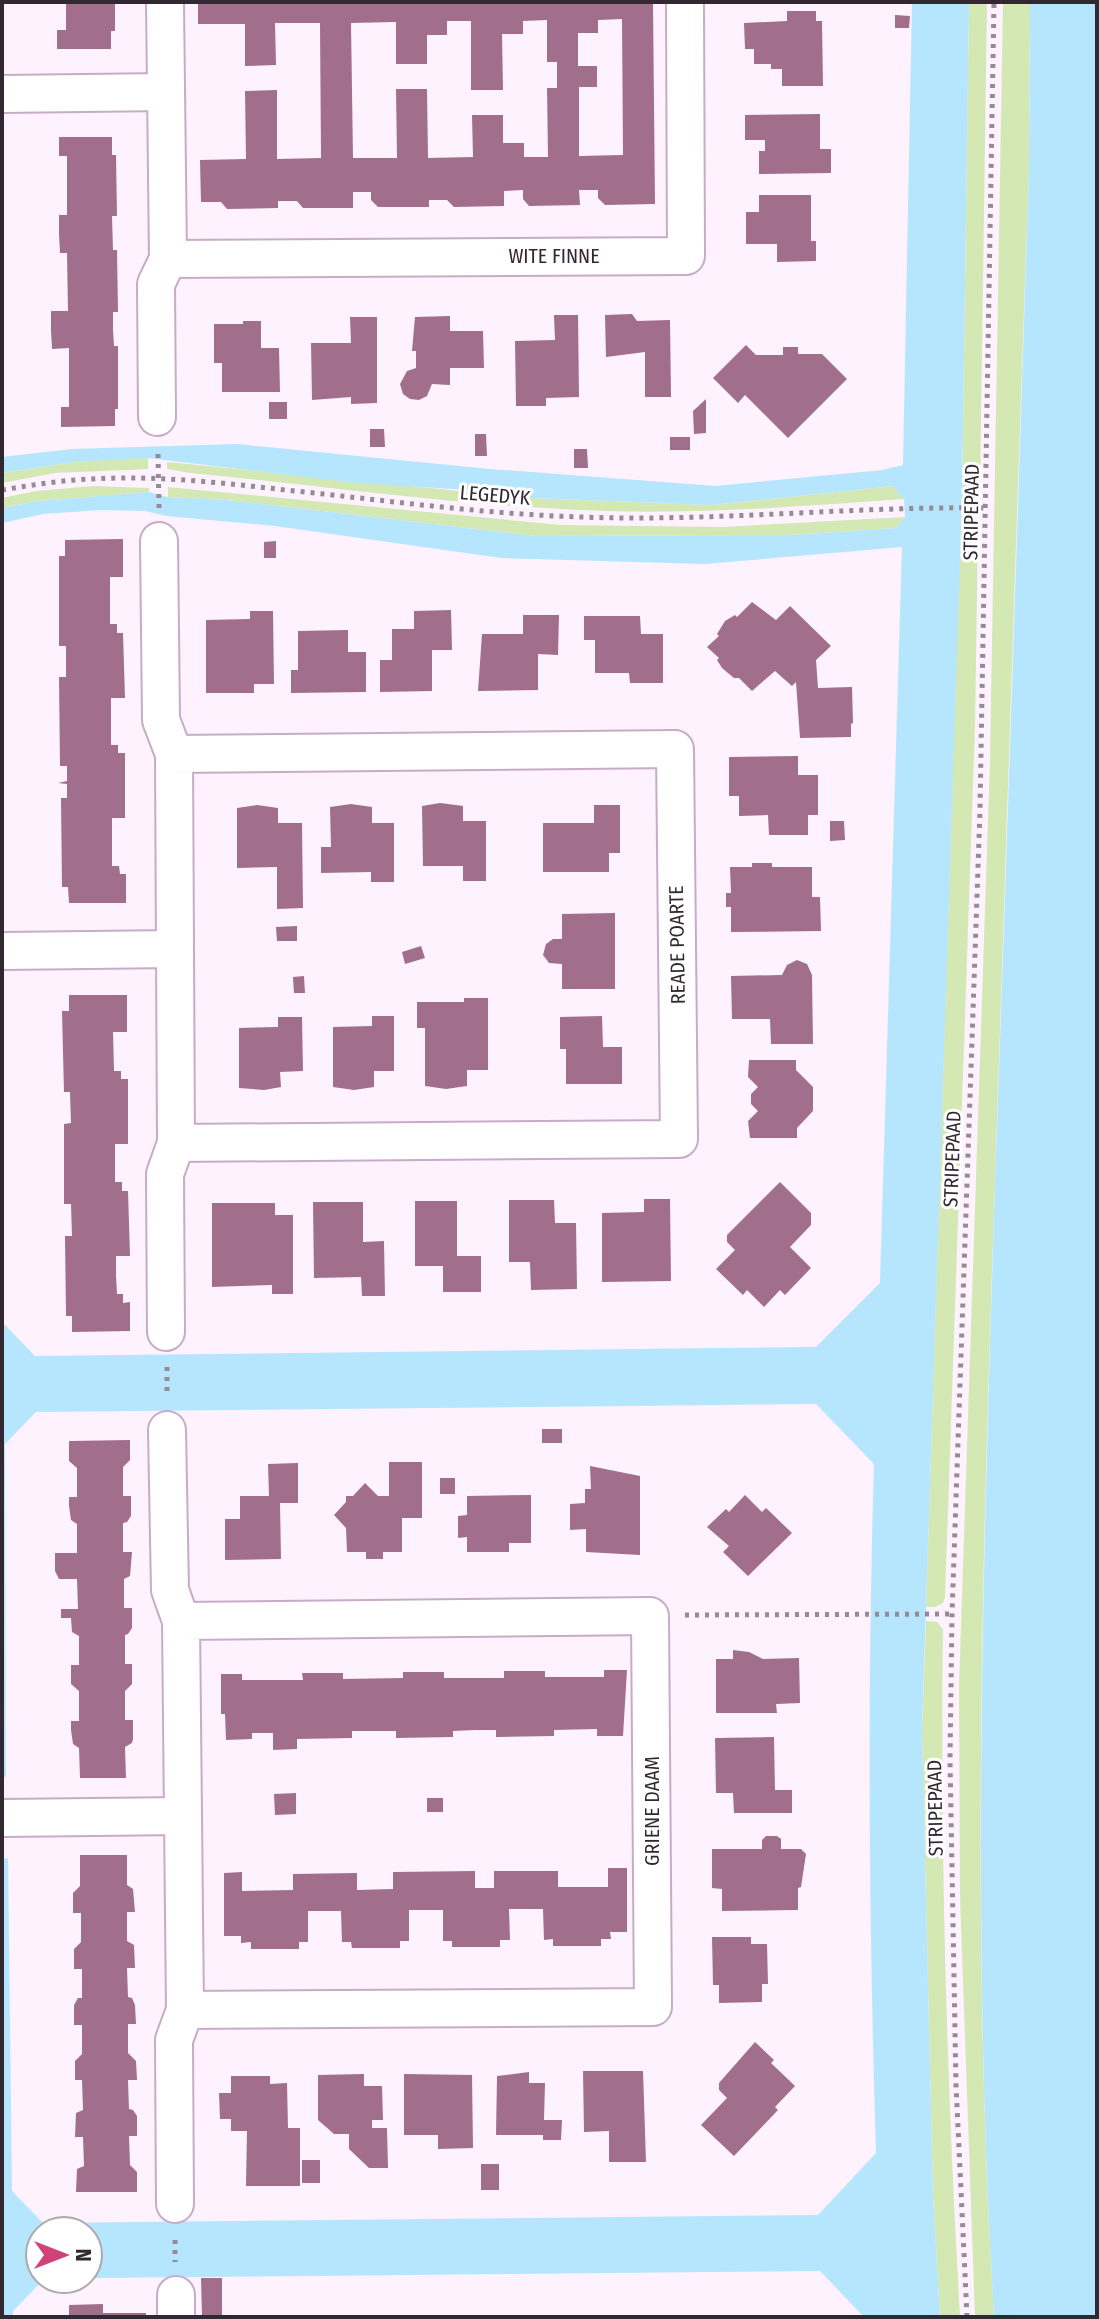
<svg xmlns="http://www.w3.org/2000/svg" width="1099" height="2319" font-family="'Fira Sans Condensed',sans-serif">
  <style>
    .green { fill: #d3e8b3 }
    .water { fill: #b5e6fe }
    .building { fill: #a16e8b; fill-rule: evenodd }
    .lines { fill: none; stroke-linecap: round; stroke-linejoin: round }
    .street-casing { stroke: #c7acc7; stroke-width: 40 }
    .path { stroke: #958b95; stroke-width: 5; stroke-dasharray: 4 6; stroke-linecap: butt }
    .street { stroke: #fff; stroke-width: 36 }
    .labels { text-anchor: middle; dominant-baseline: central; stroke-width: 6; stroke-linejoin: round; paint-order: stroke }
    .street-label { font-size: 20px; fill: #322832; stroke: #fff }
  </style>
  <rect width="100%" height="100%" fill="#fdf2fd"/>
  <path class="green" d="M969 2H987L980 489 976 498 970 501 962 498Z
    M1003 2H1030L1029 169C1017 507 1006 845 995 1183 982 1561 971 1939 994 2317H975L960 1896 959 1686 990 761Z
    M135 458H148V469L55 473 2 483V473L74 462Z
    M167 462 531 498 711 505 893 486 904 499C805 506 706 514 607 511 468 507 329 486 190 473L167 469Z
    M94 486 149 488V492L38 501 2 508V498L36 491Z
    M168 487 561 525 722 527 905 517 896 528 792 535 536 536 227 500 168 497Z
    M969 515 976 519 978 526 975 726 945 1597 943 1603 935 1607H926L961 516Z
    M926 1621 937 1622 943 1630C940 1859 947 2089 960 2317H940L933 2196 922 1730Z"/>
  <path class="water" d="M912 2H969L962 498 922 1730 933 2196 940 2317H864L820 2271 88 2278V2231H40V2279H44L13 2311V2317H2V1859L8 1858 12 2191 43 2223 818 2215 876 2153C869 1923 867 1694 874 1464L816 1404 36 1412 5 1444 6 1777H2V1155L4 1324 35 1356 816 1347 880 1283 902 547 705 564 501 558 275 526 166 516 145 511 102 510 43 514 2 523V508L38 501 149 492 168 497 227 500 536 536 792 535 896 528 905 517 904 500 893 486 711 505 531 498 469 490 357 483 148 458 74 462 2 473V457L72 449 237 444 490 469 716 486 882 470 903 465Z
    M1030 2H1097V2317H994C971 1939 983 1561 995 1183 1007 845 1018 507 1029 169Z"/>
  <path class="building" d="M66 2H115V31H111V49H57V30H66Z
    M198 2H653L655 204 605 205 598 198V190H579L580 205 529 206 523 199V190L504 191V206L454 207 447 200H429V207H378L371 200V192H353V208H303L297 201H278V208L227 209 221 202H201L200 160 246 159 245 91 277 90V159L321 158 320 23H275L276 65 245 66V24H198ZM622 19 623 155 579 156V87H597V66H578V33H598V20ZM547 20V62H557V88H547L548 157H524V143H503V115H472L473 157 428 158 427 89H396L397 158H353L351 23 396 22V64H427V35H447V21H471V90H503L502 34H523V21Z
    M787 11H816V21H822L823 86H782V69H771V64H754V49H745L744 23 787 21Z
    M895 15 910 16 909 28H895Z
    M820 114V149H831V173L759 174V151H765V140H745V115Z
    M59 137H112V155H116L117 216H112L113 250H117L118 312H113V330L114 346H118V409H115V426L61 427V407H69V348L52 349 51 330V311H68L67 253H60L59 234V215H67V156H59Z
    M759 195H811V241H816V261L777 262V244H746V212H759Z
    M632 314 637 321 670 320 671 397H645V352L606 357 605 315Z
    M554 315H578L579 397 546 398V406H516L515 341 555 340Z
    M450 316V331H483L484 368H450V385L432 384 427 396 419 400 410 399 403 394 400 384 407 371 416 368V351H412L415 317Z
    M350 317H377V403L351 404V397L312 400 311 343H351Z
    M243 321H261V348H279L280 392H222V363H214V324H243Z
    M746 345 756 355H783V347H798V354H822L847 379 788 438 745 395 738 403 713 378Z
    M706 399V433L694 434 693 411Z
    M269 402H287V419H269Z
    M370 429H384L385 447H370Z
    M475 434H486L487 456H475Z
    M670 437H690V450H670Z
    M574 449H587L588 468H574Z
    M123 539V577H110V624H117V633H123L125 698H111V745H118V753H125V818H112V866H119L120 874H126V903H69L68 887H62L61 798H67V784L58 783 67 781V766H60L59 677H66V646H59V556H65V540Z
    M276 541V558H264V542Z
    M752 602 776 620 790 606 831 646 816 660 818 688 852 687 853 723 851 724V737L800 738 796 682 792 686 775 671 752 691 739 678H734L722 668 717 660 719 658 707 647 719 636 717 634 725 621 735 615 737 617Z
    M451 610 452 650H432V691L380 692V660H392V629H414V611Z
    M250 611H273L274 684H254V693H206V620L250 619Z
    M523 615H559L558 655 538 654V690L478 691 482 634H523Z
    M584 616H640L641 634H663V683H630L629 673H595V640H584Z
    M348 630V652H366V692L291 693V670H298V631Z
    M798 756V775H818V815H808V835H769L768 815 739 816V796H729V757Z
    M440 803 463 806V821H486V881H463V866H423L422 806Z
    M351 804 372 807V823H394V882H371V872L321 873V847H331L330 807Z
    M257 805 278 808V823H302L303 908 277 909V867L237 868V808Z
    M594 805H620V853H609V872H543V823H594Z
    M830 821H844L845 840 830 841Z
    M752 863H772V867H812V897H820L821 931 731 932V907H726V893H731L730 867H752Z
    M615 913V989H562V964L549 963 543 955 546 944 553 939H562V914Z
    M297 926V941H277L276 927Z
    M421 946 425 958 405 964 402 952Z
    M797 960 807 964 812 975 813 1044H771L770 1019H732L731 976 782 975 787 965Z
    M304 976 305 993H294L293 977Z
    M69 995H127V1032H113L114 1071H121V1079H128V1144H115V1182H122V1191H128L130 1256H116V1275L117 1294H123V1303L130 1302V1331L72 1332V1316H66L65 1236H72L71 1204H64V1124L71 1123 70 1092H64L62 1011H69Z
    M464 998H488V1070H467V1086L446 1089 425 1086V1028H417V1002H464Z
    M372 1016H394V1071H374V1087L354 1090 333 1087V1027L372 1026Z
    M602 1016 603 1047H622V1084H566V1049H560V1017Z
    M278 1017H302L303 1071 280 1072 281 1087 264 1090 239 1088V1028L278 1027Z
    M749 1060H796V1070L813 1087V1111L797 1128V1138H750L748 1121 758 1111 751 1104V1094L758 1087 748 1077Z
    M780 1182 811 1213V1225L790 1247 811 1268 785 1295 780 1290 764 1307 747 1290 743 1295 716 1269 735 1250 727 1242V1235Z
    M644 1199H670L671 1281 602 1282V1213L644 1212Z
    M509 1200H554L555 1223H576L577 1289 531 1290 530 1262H509Z
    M415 1201H457V1256H481V1292H443V1266H415Z
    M313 1202H363V1242L384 1241 385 1296H362L361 1277 314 1278Z
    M212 1203H275V1215H293V1294H272V1285L212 1287Z
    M542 1429H562V1443H542Z
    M130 1440V1460L123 1467V1496H131V1516L127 1522 123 1523V1552H132L130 1576 124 1579V1608H132V1628L128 1634 125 1635V1664H132V1684L125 1691V1720H133V1739L132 1743 125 1747 126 1778H80L79 1748 73 1744 71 1730V1721H79V1691L71 1684V1665H79V1636L72 1632 71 1618H61V1609H78L77 1579H59L55 1571V1553H77V1524L71 1520 69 1506V1497H77V1468L69 1461V1441Z
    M389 1462H422V1518H402V1552H383V1559H366V1552H347L346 1528 334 1515 346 1502V1496H353L365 1483 378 1496H389Z
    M298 1463V1503H280L281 1559 225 1560V1519H240V1496H269L268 1464Z
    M590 1466 640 1476V1555L586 1552V1529L570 1530V1504L585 1503V1489H591Z
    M440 1478H455V1494H440Z
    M531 1495V1543H509V1552H467V1537L458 1538V1516L467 1515V1496Z
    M745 1495 762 1512 766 1508 792 1533 748 1576 723 1552 729 1546 707 1527 726 1509 729 1512Z
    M733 1650 749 1652 763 1659 799 1658 800 1703 776 1704 777 1713H716V1659H733Z
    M604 1670H627L623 1736H597V1729L554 1730V1736L496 1737V1730H475L453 1731V1737L396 1738V1731H352V1738L297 1739V1749L273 1750V1733H252V1739L226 1740 225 1714H221V1674H242V1680H303L302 1673H343V1679L403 1678V1672H444V1678H504V1671H545V1677H604Z
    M774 1737 775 1790H792V1813H734L733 1793H716L715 1738Z
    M296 1793V1814L275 1815 274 1794Z
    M427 1798H443V1812H427Z
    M766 1836H777L781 1839V1849H801L806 1854 801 1887 798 1888V1910L722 1911V1889L712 1888V1849H762V1840Z
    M80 1855H127V1885L133 1889 135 1912H127V1941L134 1945 135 1968H127L128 1997 132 1998 135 2005 136 2024H128V2053L136 2061 137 2080H128L129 2109 133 2110 137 2116V2136H129L130 2165 137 2172V2192H76L77 2169 84 2166 83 2137H75L76 2113 83 2110 82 2080H75V2061L82 2054V2025H74V2005L78 1998H82V1969H74V1949L81 1942V1913H73V1893L80 1886Z
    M608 1868H627V1932H610L611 1939H601V1946H553V1939L544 1940 543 1909H509L510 1940H500V1947H452V1941H443V1910H409V1941H400V1948H352L351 1942H342L341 1911H308V1942H299V1949H251V1942L241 1943V1936H224V1873L242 1872V1891L293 1890V1874L357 1873V1890L393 1889V1872L475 1871V1888H494V1871H558V1887H608Z
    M712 1937H751V1944H767L768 1984H762V2002L719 2003V1985H713Z
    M755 2042 774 2060 771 2063 795 2086 775 2107 778 2110 734 2156 701 2125 727 2098 719 2090V2083Z
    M583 2071H643L646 2162H609V2131L584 2132Z
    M529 2072V2083H545L544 2120H562L561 2140H543V2135H496L497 2076Z
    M364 2074V2086H382L383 2120H372V2128H387L388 2168H369L349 2149V2134H334L318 2120V2075Z
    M404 2074 472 2075 473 2148 438 2149V2135H404Z
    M231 2076H270V2084L287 2083 288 2128H300V2186H246L247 2131H231V2119H220L219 2093H231Z
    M302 2160H320V2183H302Z
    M481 2164H499V2190H481Z
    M201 2278H222V2315L202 2316Z
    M103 2304V2313H146V2317H69V2305Z"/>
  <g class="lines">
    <defs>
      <path id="street" d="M165 2 168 259 686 256 685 2
        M2 94 166 92
        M157 417 156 284 168 259
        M159 541 161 720 174 754
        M675 749 679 1139 176 1143 174 754Z
        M2 951 175 949
        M166 1332 165 1174 176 1143
        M167 1430 170 1590 181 1621
        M650 1616 653 2007 185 2010 181 1621Z
        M2 1818 183 1816
        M175 2204 174 2040 185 2010
        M176 2295V2317"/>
    </defs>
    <use href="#street" class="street-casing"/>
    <path class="path" d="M158 454 159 508
      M2 490C32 485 62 480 92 479 157 475 222 483 286 490 384 500 482 514 581 517 717 522 852 506 987 508
      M167 1367V1397
      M685 1615 952 1614
      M175 2240V2262
      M967 2317 956 2085 950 1760 952 1614 980 810 994 2"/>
    <use href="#street" class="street"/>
  </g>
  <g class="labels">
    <g class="street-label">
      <text x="554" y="256">WITE FINNE</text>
      <text transform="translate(495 495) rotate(5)">LEGEDYK</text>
      <text transform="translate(971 512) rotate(-89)">STRIPEPAAD</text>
      <text transform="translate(677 945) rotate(-91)">READE POARTE</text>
      <text transform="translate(952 1159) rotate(-88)">STRIPEPAAD</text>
      <text transform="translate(935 1808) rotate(-91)">STRIPEPAAD</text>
      <text transform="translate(652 1811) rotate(-90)">GRIENE DAAM</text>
    </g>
  </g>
  <rect width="1099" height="2319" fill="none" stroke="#322832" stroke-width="8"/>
  <g transform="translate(64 2255) rotate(90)"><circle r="38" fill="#ffffff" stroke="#ada9ad" stroke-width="2"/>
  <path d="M0-6L14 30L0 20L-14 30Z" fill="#cf4376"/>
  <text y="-12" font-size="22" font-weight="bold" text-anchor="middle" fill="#322832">N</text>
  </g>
</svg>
